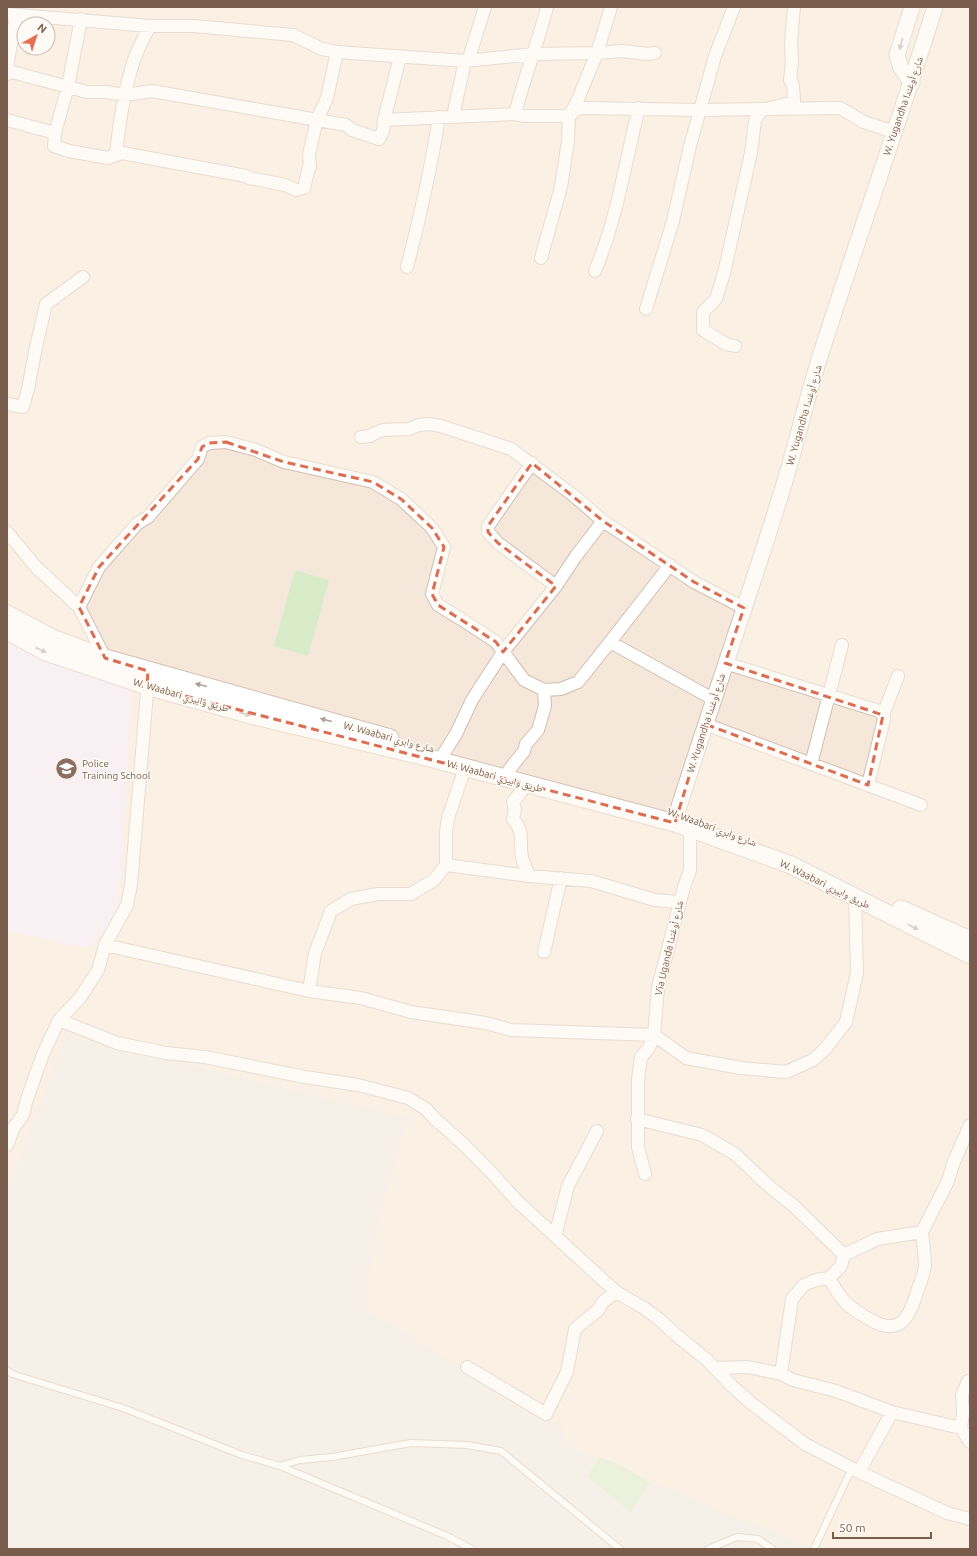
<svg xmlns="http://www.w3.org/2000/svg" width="977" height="1556" font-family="Ubuntu,'Noto Naskh Arabic',sans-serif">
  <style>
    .residential { fill: #f5e8da; fill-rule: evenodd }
    .industrial { fill: #efe9e4 }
    .education { fill: #f3e8fa }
    .green { fill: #d8ecc9 }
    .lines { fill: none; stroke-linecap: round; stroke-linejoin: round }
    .service-casing { stroke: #d1beb0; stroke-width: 8 }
    .minor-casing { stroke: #d1beb0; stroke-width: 14 }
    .tertiary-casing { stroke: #d1beb0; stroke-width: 17 }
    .secondary-casing { stroke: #d6c0b0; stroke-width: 19 }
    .service { stroke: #fff; stroke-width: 6 }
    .minor { stroke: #fff; stroke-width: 12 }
    .tertiary { stroke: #fff; stroke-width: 15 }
    .secondary { stroke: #fff; stroke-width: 17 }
    .oneway { fill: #af9d94 }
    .marked { fill: none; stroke: #dc6d51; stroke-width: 3; stroke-dasharray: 8 5; stroke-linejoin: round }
    .labels { text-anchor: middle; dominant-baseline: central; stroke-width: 3; stroke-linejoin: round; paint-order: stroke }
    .street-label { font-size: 10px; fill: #7a5c4d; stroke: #fffaf3 }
    .education-label { font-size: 10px; fill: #785e54; stroke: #fffaf3; text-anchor: start }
  </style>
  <rect width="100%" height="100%" fill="#fdf6ec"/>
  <path class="residential" d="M7 7H970V1549H810L563 1446 561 1426 368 1312V1281L377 1226 408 1113 404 1117 66 1035 7 1191ZM24 24H48V48H24Z"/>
  <path class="industrial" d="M66 1035 404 1117 409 1112 377 1226 368 1281V1312L562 1426 564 1446 812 1549H7V1191Z"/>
  <path class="education" d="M7 641 131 691 123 848 118 904 109 925 89 948 7 931Z"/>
  <path class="green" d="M295 570 329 580 308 656 274 646Z
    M599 1457 619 1464 650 1483 631 1512 587 1477Z"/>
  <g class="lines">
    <defs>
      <path id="service" d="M7 1370 12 1374 123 1408 242 1455 280 1466 447 1536 472 1549
        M280 1466 300 1460 332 1457 411 1443 467 1445 501 1451 620 1549
        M708 1549 737 1537 758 1539 772 1549
        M814 1549 852 1468"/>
      <path id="minor" d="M7 14 150 26H194L293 35 322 49 337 52 465 61 534 54 597 53 622 51 648 54 655 53
        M150 26C144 37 138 48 134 60 124 91 119 123 116 155L122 153 246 176 249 178 285 185 296 190 304 188 309 167H310L309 154 317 120 327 98 337 52
        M7 67 16 15
        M7 74 12 72 87 92H105L125 95 152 91 346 125 352 130 379 139 383 131 384 120 515 114 526 116H569L577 109 584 108 701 110 840 108 864 122 894 132
        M515 114C524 78 538 43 547 7
        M453 116 465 61 469 58 485 7
        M7 120 55 133 54 146 69 151 108 158 116 155
        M384 120 400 57
        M55 133 68 86 81 19
        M541 258 561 187 568 141 569 116 576 104 597 53 611 7
        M407 267C420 217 431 168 439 117
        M595 271C617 219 625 163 639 108
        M646 309 673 221 690 146 715 56 734 7
        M735 346 726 344 703 330V312L716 299 724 273 751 153 755 120 762 110 794 102 793 85 790 80 792 63 791 43 794 7
        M7 404 23 407 28 389 36 347 46 304 83 277
        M361 437 370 436 375 433 383 430 409 429 419 425 428 424 441 426 511 449 573 495 603 521 694 582 744 608
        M532 463 488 526V532L498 543 556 586
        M7 532 36 567 79 607 105 658
        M79 607 99 567 137 524 148 517 198 459 202 447 209 443 226 442 256 450 284 462 373 482 401 499 413 510 432 528 444 547 432 594 438 605 461 619 496 642 524 680 544 690 561 689 578 682 610 642 713 699
        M610 642 670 565
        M725 663 879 711 883 715 884 719 868 785
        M883 715 898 676
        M705 724 921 805
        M444 753 456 734 472 700 503 652 556 586 576 556 603 521
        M811 764 842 645
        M509 770 524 751 526 744 538 730 545 706 544 690
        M526 785 513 802 515 809 513 819C525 832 519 842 522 858 524 864 527 870 529 876L591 881 655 900 679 902
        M690 830V870L684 887 658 987 654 1035 686 1058 741 1068 786 1072 813 1060 825 1049 846 1022 857 973 855 898
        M446 865 529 876
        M105 945 309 991 361 998 411 1012 486 1023 511 1030 654 1035 649 1048 641 1057 638 1080V1147L645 1174
        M544 952 561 878
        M309 991 315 953 331 911 351 899 378 894H411L434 880 446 865V832L448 818 465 768
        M59 1020 117 1043 166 1053 205 1057 305 1077 358 1085 408 1098 426 1109 434 1118 462 1143 490 1171 518 1202 616 1292 644 1308 659 1319 675 1334 707 1360 732 1386 751 1403 805 1444 859 1472 947 1513 970 1519
        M637 1119 702 1135 735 1154 771 1188 794 1206 844 1255 841 1266 829 1278 816 1280 804 1285 792 1299 781 1374
        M7 1145 14 1127 23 1115 26 1102 43 1054 59 1020 80 998 98 970 105 945 127 905 131 885 148 680
        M555 1236 568 1186 597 1131
        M844 1255 877 1239 922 1232 948 1181 953 1164 970 1125
        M829 1278C842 1301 846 1306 869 1319 899 1337 909 1319 917 1292 920 1282 924 1276 925 1265 925 1255 923 1243 922 1232
        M467 1367 546 1414 567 1372 575 1329 598 1310 603 1302 616 1292
        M715 1368 748 1367 781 1374 793 1380 836 1391 892 1412 961 1428
        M968 1381 962 1395 963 1412 961 1428 970 1442
        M859 1472 892 1412"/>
      <path id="tertiary" d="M912 83 901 68 897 55 912 7
        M675 823 677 813C712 702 751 592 785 481 798 438 808 393 822 350 859 235 899 122 935 7"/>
      <path id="secondary" d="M7 614 52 638 105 658 390 738
        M7 631 46 652 147 686 251 715 426 757 675 823 791 865 970 955
        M901 909 970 940"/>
    </defs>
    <use href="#service" class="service-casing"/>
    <use href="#minor" class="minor-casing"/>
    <use href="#tertiary" class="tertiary-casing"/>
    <use href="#secondary" class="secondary-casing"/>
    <use href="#service" class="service"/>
    <use href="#minor" class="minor"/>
    <use href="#tertiary" class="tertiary"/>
    <use href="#secondary" class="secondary"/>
  </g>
  <defs><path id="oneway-solid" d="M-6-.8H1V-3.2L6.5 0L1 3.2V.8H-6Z"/></defs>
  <g class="oneway">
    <use href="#oneway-solid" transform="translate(901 44) rotate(107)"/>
    <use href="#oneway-solid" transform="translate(41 650) rotate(24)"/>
    <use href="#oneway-solid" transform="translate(201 685) rotate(-165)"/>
    <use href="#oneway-solid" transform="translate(245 714) rotate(15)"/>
    <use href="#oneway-solid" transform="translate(326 720) rotate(-165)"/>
    <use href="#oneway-solid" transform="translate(913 927) rotate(26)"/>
  </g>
  <path d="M0 0H977V1556H0ZM226 442 284 462 373 482 401 499 432 528 444 547 432 594 438 605 496 642 503 652 556 586 498 543 488 532V526L532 463 603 521 694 582 744 608 725 663 883 715 868 785 705 724 675 823 147 686 148 671 105 658 79 607 99 567 198 459 202 447 209 443Z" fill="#fdf6ec" fill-opacity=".55" fill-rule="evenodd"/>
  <path class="marked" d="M226 442 284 462 373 482 401 499 432 528 444 547 432 594 438 605 496 642 503 652 556 586 498 543 488 532V526L532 463 603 521 694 582 744 608 725 663 883 715 868 785 705 724 675 823 147 686 148 671 105 658 79 607 99 567 198 459 202 447 209 443Z"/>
  <defs>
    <symbol id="university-disc" viewBox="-11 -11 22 22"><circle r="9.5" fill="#8d6e63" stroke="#fffaf3"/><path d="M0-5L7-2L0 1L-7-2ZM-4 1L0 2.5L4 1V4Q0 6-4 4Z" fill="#fff"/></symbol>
  </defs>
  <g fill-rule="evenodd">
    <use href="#university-disc" x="54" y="756" width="25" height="25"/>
  </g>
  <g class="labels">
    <g class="street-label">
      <text transform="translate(903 106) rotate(-71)">W. Yugandha شارع أوغندا</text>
      <text transform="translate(804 415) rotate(-74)">W. Yugandha شارع أوغندا</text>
      <text transform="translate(181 695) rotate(16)">W. Waabari طريق وابيري</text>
      <text transform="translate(706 723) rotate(-72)">W. Yugandha شارع أوغندا</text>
      <text transform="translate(389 737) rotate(15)">W. Waabari شارع وابري</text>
      <text transform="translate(495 776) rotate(15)">W. Waabari طريق وابيري</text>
      <text transform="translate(712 827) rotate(20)">W. Waabari شارع وابري</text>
      <text transform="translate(825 884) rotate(26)">W. Waabari طريق وابيري</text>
      <text transform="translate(669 948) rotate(-77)">Via Uganda شارع أوغندا</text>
    </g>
    <g class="education-label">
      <text x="82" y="763">Police<tspan x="82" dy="12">Training School</tspan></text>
    </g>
  </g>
  <rect width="977" height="1556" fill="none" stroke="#7a5c4d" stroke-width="16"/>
  <g transform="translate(36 36) rotate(39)"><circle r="19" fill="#fffaf3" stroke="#cabbb1"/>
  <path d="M0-3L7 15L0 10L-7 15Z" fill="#e76f51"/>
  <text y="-6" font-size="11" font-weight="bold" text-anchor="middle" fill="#7a5c4d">N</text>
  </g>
  <path d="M833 1532v6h98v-6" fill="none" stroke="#7a5c4d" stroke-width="2"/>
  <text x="839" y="1532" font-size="12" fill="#7a5c4d" stroke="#fffaf3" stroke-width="3" paint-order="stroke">50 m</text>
</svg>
